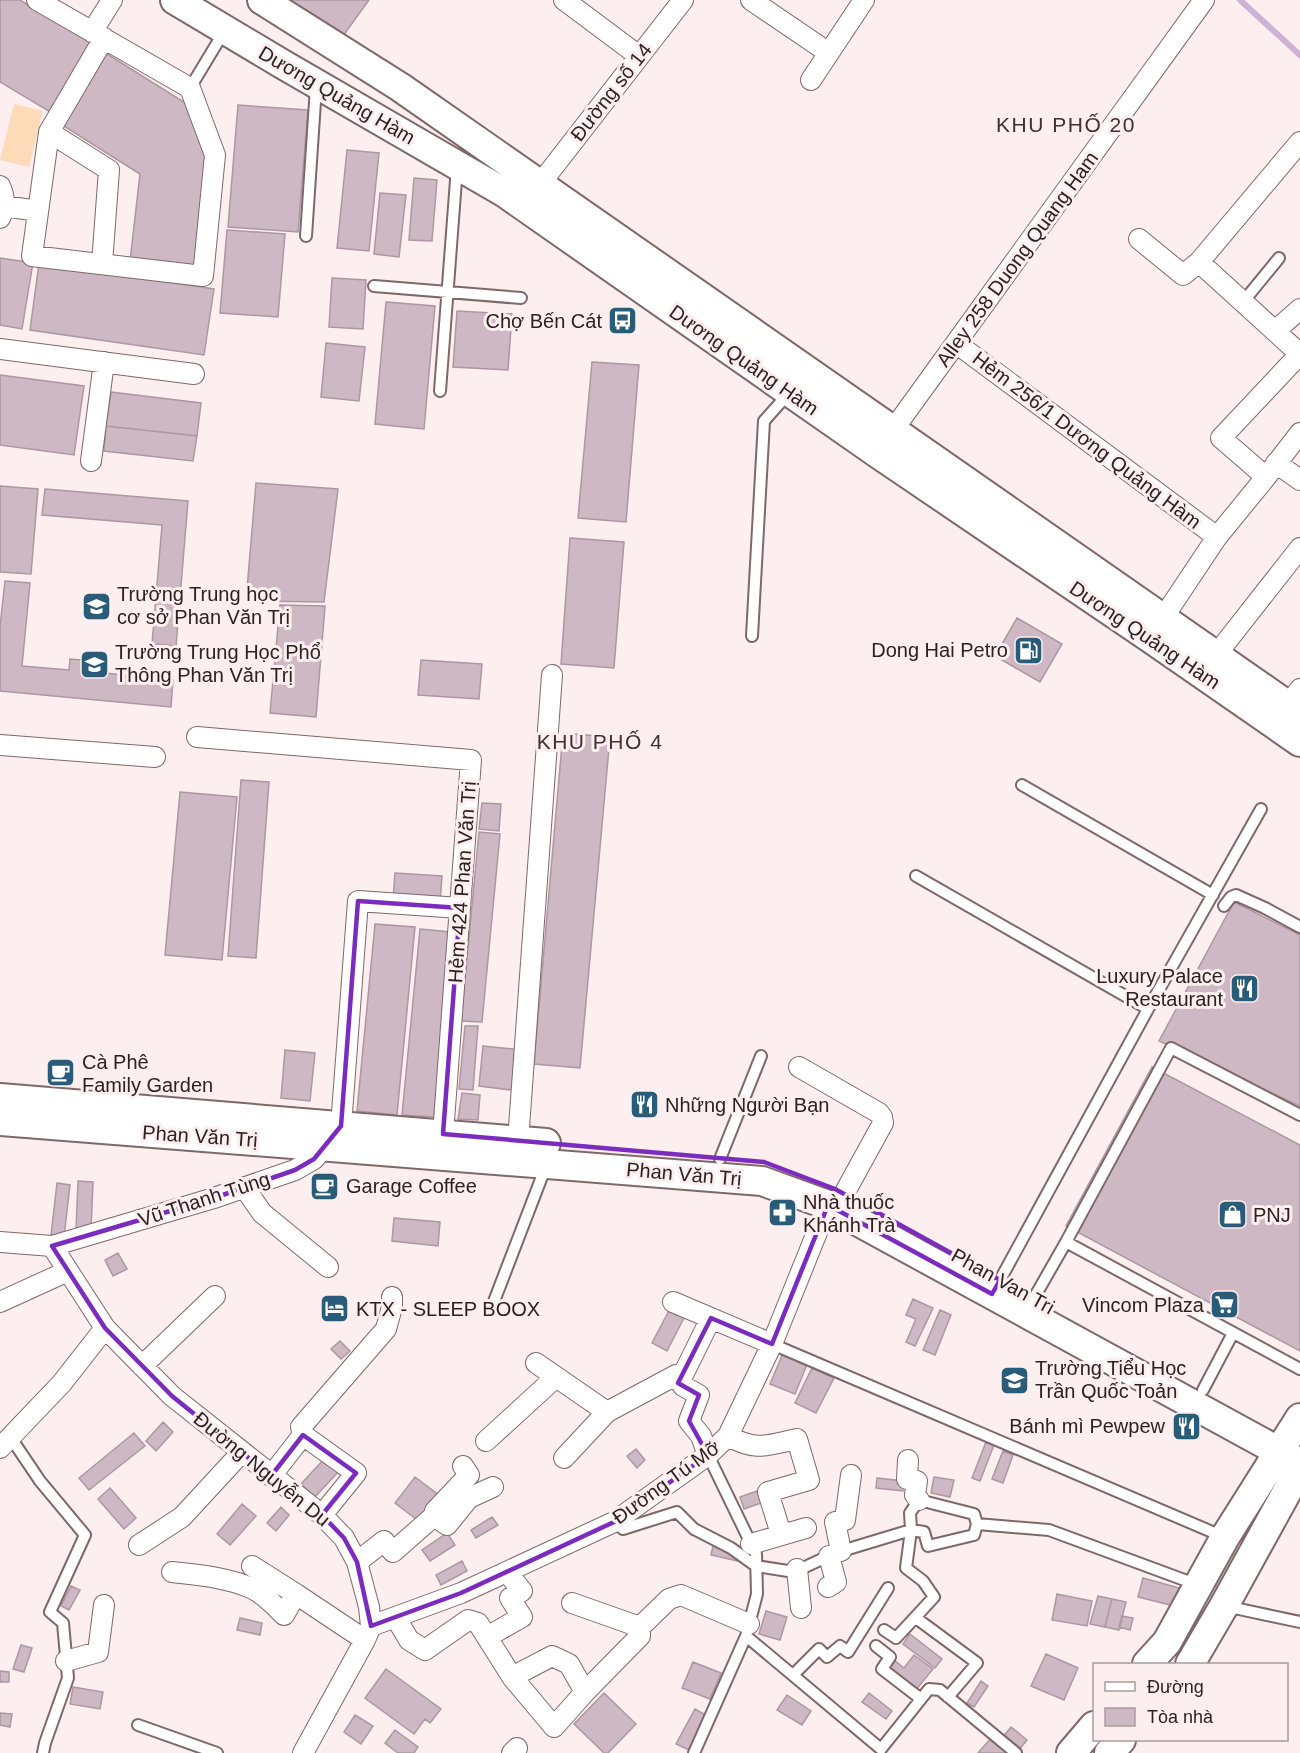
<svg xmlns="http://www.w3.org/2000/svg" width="1300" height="1753" font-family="Helvetica,sans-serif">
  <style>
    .green { fill: #fddbb9 }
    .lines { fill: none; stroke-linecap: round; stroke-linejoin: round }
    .stream { stroke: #ceb2d6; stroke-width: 6 }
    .building { fill: #cdb8c3; stroke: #ac97a2; stroke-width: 1.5 }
    .lane-casing { stroke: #7e686a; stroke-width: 14 }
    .street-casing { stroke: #7e686a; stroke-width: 22 }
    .secondary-casing { stroke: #7e686a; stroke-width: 32 }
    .lane { stroke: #fff; stroke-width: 10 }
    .street { stroke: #fff; stroke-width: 20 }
    .secondary { stroke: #fff; stroke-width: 28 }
    .marked { fill: none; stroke: #7b2cbf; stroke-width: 4.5; stroke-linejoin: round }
    .labels { text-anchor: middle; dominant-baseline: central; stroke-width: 6; stroke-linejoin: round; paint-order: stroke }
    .street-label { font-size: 20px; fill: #2c2223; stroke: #fdeeef }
    .poi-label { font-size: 20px; fill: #2c2223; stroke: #fdeeef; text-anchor: start }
    .neighbourhood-label { font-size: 21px; letter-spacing: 1.5px; fill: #422f31; stroke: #fdeeef }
  </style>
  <rect width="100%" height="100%" fill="#fdeeef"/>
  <path class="green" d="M14 104 43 111 29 167 0 160Z"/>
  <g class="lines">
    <path class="stream" d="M1240 0 1300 55"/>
  </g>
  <path class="building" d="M0 0H20L93 44 52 113 0 82Z
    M284 0H369L343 36Z
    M104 52 187 104 208 155 196 268 130 261 140 174 59 123Z
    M238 105 308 110 298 232 228 227Z
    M347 150 379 153 369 251 337 248Z
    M414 178 437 180 432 241 409 240Z
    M380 193 406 195 399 257 374 254Z
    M227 230 285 234 278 317 220 313Z
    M0 258 33 263 22 329 0 325Z
    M39 263 214 289 204 355 30 330Z
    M332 278 366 280 363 329 329 327Z
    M386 302 435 306 424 429 375 424Z
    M457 311 512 314 508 370 453 367Z
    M326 343 365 347 359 401 321 397Z
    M592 362 639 365 626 522 578 518Z
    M0 375 84 386 74 455 0 445Z
    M111 392 201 403 197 436 106 426Z
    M106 426 197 436 193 461 104 451Z
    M256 483 338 489 324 602 246 601Z
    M0 486 38 489 31 574 0 572Z
    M45 489 188 501 176 646 152 644 162 525 42 515Z
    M570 538 624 542 614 668 561 664Z
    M5 581 30 583 22 666 69 670 70 659 106 662 105 673 173 680 171 707 0 691V627Z
    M280 605 325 606 316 717 270 713Z
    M1017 618 1062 644 1040 682 995 656Z
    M421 660 482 664 479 699 418 695Z
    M563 733 610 737 580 1068 534 1064Z
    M241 780 269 782 256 958 228 956Z
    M180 792 237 797 222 960 165 955Z
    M482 803 501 804 499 831 479 829Z
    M479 832 500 834 482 1022 461 1021Z
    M395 873 442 876 440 903 393 900Z
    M1234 902 1300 935V1106L1159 1041Z
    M375 924 415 927 397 1115 357 1111Z
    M420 929 451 932 434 1117 402 1115Z
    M465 1026H478L473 1090 459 1089Z
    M483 1046 524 1050 519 1091 479 1086Z
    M285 1050 315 1053 310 1101 281 1098Z
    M1152 1067 1300 1145V1351L1066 1226Z
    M462 1093 480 1095 478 1120 458 1119Z
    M78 1181 93 1182 91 1231 76 1230Z
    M57 1183 70 1185 64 1237 51 1235Z
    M394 1218 440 1222 438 1246 392 1241Z
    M118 1253 127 1269 113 1276 105 1260Z
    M913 1299 933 1308 915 1346 906 1342 916 1319 906 1315Z
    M672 1305 687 1312 667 1351 652 1343Z
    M940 1310 951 1315 935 1355 923 1350Z
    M340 1341 350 1351 341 1359 331 1349Z
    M784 1351 808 1362 795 1394 770 1384Z
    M812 1368 834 1378 816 1413 795 1403Z
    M163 1422 173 1432 156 1451 146 1441Z
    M134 1433 145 1446 89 1490 79 1478Z
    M986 1442 994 1445 980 1481 972 1478Z
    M636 1449 645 1460 637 1468 627 1456Z
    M1003 1451 1013 1455 1003 1483 992 1479Z
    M325 1458 339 1471 315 1497 301 1484Z
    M415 1477 440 1496 420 1522 395 1503Z
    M934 1477 954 1480 950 1497 931 1493Z
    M877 1478 904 1481 903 1491 876 1488Z
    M110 1488 136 1518 124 1529 98 1499Z
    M760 1490 764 1502 744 1509 740 1497Z
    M242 1504 256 1516 230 1545 217 1534Z
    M281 1507 289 1515 276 1531 267 1523Z
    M492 1517 498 1525 476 1538 471 1530Z
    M447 1533 455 1545 430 1561 422 1550Z
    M713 1546 754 1555 751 1564 711 1555Z
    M462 1561 467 1571 441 1585 436 1575Z
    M1143 1578 1183 1589 1178 1607 1138 1597Z
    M71 1586 80 1590 69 1610 61 1606Z
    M1057 1594 1092 1601 1087 1626 1052 1620Z
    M1098 1596 1112 1599 1105 1627 1090 1624Z
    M1112 1599 1126 1602 1119 1630 1105 1627Z
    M766 1611 787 1617 780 1640 759 1634Z
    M1122 1616 1133 1618 1130 1630 1119 1627Z
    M240 1618 262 1623 260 1635 237 1630Z
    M910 1634 942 1659 935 1668 903 1644Z
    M21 1645 32 1648 24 1672 13 1669Z
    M1046 1654 1078 1668 1064 1700 1031 1686Z
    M914 1655 933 1669 915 1691 887 1669 894 1660 904 1668Z
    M693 1662 721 1673 710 1699 682 1688Z
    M386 1669 441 1709 430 1723 425 1719 414 1734 365 1698Z
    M0 1671 9 1672V1682H0Z
    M981 1681 988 1686 974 1707 967 1703Z
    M73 1687 103 1692 100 1709 70 1704Z
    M604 1693 636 1724 608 1753H604L574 1724Z
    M869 1693 892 1711 886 1719 862 1702Z
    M787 1695 811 1711 802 1725 777 1710Z
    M695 1709 709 1717 691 1751 676 1744Z
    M0 1713 12 1714 10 1727 0 1725Z
    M355 1715 373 1726 361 1744 344 1732Z
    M1011 1727 1027 1740 1018 1751 1002 1738Z
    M395 1730 418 1747 414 1753H398L385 1743Z
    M992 1737 1010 1753H978Z"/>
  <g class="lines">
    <defs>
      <path id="lane" d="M190 88 225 30
        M306 236 316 87
        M374 286 521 298
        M1243 302 1279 258
        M440 391 457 167
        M752 636 764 421 788 394
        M1022 785 1213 895
        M916 876 1148 1009
        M1224 906 1231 897 1236 895 1265 908 1300 927
        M720 1159 761 1056
        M1066 1242 1300 1369
        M1000 1280 1148 1009 1261 809
        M1034 1298 1066 1242 1171 1048 1300 1115
        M493 1304 546 1166
        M772 1344 1224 1537
        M1203 1390 1233 1333
        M11 1438 40 1481 85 1535 50 1612 63 1623 68 1678 45 1743 43 1753
        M614 1522 623 1529 677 1512 694 1529 731 1548 756 1566 788 1571 805 1567 835 1553 911 1530 910 1513 919 1500 974 1514 977 1524 1049 1530 1198 1585
        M1225 1606 1300 1622
        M916 1618 977 1663 948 1697
        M884 1630 896 1638 934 1597 923 1581 906 1568 911 1530 924 1532 928 1546 974 1535 977 1524
        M746 1636 881 1749 929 1689 940 1690 1016 1753
        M876 1646 890 1657 882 1669 921 1699
        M793 1675 819 1649 827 1657 840 1646 848 1652 888 1588
        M138 1725 217 1753
        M694 1753 746 1636 757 1594 756 1554 708 1455"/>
      <path id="street" d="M37 0 190 88 215 155 203 276 32 256 49 132 104 38
        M564 0 639 56
        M751 0 829 53
        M92 32 112 0
        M811 80 864 0
        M49 132 109 170 102 264
        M540 184 683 0
        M0 186C5 197 6 207 0 218
        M4 206 38 211
        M1139 239 1183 275 1199 262 1300 142
        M1199 262 1300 354
        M1275 331 1300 309
        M956 343 1217 537
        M0 349 194 374
        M893 430 1204 0
        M91 461 104 362
        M1276 463 1300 480
        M1266 477 1300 433
        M1163 618 1217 537 1266 477 1221 438 1300 354
        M1216 655 1300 548
        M1288 705 1300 689
        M197 737 471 760 443 1134
        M0 745 155 757
        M799 1067 879 1113 882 1117 883 1123 844 1194
        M518 1141 552 675
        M244 1187 262 1213 328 1267
        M0 1242 52 1246 214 1198 295 1170 314 1159 341 1126 358 901 460 908
        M52 1246 105 1328 172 1396 322 1515 344 1538 357 1562 369 1607 371 1626 365 1640 303 1753
        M0 1302 68 1271
        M673 1302 772 1344
        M536 1363 607 1412 676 1375 683 1386 699 1395 689 1421 701 1436 708 1455
        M142 1366 215 1296
        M680 1381 711 1318
        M303 1435 356 1473 322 1515
        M728 1436C757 1452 768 1445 797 1439L809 1480 768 1492 781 1534
        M486 1441 556 1377
        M0 1448 62 1383 105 1328
        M564 1458 607 1412
        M908 1460 907 1479 917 1481 915 1495 919 1500
        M271 1476 303 1435 301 1427 386 1329 392 1307V1297
        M434 1516 435 1511 469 1475 463 1466
        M751 1544 806 1528
        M139 1545 182 1517 242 1452
        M841 1551 835 1522 845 1520 851 1475
        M357 1562 384 1541 393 1552 434 1516 447 1525 469 1498 493 1487
        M252 1566 296 1594
        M797 1569 801 1608
        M172 1572C198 1575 226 1577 251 1588 264 1594 274 1605 284 1615L296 1594 365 1640
        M828 1587 836 1582 829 1556
        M572 1603 640 1627
        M396 1618 409 1640 425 1650 468 1620 478 1623 512 1677 554 1727 585 1692 640 1636V1627L669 1599 681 1595 749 1624
        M371 1626 461 1593 614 1522 708 1455 728 1436 772 1344 828 1205
        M487 1637 522 1617 510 1598 522 1591 507 1572
        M66 1661 98 1652 104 1605
        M512 1677 552 1656 569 1664 585 1692
        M512 1753 517 1748"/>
      <path id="secondary" d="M175 0 284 65 505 193 877 453 1150 638 1300 742
        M262 0 400 87 1300 714
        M0 1098 546 1143
        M0 1121 762 1181 828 1205 1300 1463
        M1147 1664 1167 1642 1225 1537 1300 1418
        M1190 1664 1224 1606 1300 1468
        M1071 1753 1094 1726
        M1109 1753 1121 1740"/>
    </defs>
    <use href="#lane" class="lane-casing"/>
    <use href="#street" class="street-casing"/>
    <use href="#secondary" class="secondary-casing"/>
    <use href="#lane" class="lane"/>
    <use href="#street" class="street"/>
    <use href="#secondary" class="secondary"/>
  </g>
  <path class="marked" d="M358 901 460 908 443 1134 764 1162 835 1189 1000 1280 992 1294 828 1205 772 1344 711 1318 678 1383 699 1395 689 1421 708 1455 614 1522 461 1593 371 1626 357 1562 344 1538 322 1515 356 1473 303 1435 271 1476 172 1396 105 1328 52 1246 214 1198 295 1170 314 1159 341 1126Z"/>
  <defs>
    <symbol id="bus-square" viewBox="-11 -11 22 22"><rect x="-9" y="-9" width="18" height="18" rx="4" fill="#295c79" stroke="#fdeeef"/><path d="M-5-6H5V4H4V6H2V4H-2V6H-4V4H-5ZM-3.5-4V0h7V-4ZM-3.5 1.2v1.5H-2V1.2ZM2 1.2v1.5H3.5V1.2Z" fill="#fff"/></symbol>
    <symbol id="school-square" viewBox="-11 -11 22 22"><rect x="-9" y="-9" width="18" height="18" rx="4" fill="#295c79" stroke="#fdeeef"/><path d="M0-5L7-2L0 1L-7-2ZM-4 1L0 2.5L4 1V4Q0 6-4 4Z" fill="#fff"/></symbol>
    <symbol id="fuel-square" viewBox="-11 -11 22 22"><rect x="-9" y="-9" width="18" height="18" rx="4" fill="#295c79" stroke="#fdeeef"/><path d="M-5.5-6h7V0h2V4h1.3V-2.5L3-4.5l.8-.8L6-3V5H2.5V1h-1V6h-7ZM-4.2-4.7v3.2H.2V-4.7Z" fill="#fff"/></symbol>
    <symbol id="restaurant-square" viewBox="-11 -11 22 22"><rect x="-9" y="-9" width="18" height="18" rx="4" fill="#295c79" stroke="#fdeeef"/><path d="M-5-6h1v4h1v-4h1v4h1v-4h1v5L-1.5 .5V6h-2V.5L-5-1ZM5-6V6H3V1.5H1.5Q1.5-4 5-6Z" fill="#fff"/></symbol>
    <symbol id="cafe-square" viewBox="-11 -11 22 22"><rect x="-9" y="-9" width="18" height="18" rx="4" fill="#295c79" stroke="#fdeeef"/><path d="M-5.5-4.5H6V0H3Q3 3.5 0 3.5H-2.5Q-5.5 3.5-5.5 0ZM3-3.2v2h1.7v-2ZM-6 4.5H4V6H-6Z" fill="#fff"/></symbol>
    <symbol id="pharmacy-square" viewBox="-11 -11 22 22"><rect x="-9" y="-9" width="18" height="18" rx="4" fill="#295c79" stroke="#fdeeef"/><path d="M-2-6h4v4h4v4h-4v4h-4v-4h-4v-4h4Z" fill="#fff"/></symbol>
    <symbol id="shop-square" viewBox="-11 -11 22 22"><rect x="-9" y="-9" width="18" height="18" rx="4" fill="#295c79" stroke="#fdeeef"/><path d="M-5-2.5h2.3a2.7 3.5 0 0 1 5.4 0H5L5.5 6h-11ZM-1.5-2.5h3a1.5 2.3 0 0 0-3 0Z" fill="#fff"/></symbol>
    <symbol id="supermarket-square" viewBox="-11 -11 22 22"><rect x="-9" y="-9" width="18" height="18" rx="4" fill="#295c79" stroke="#fdeeef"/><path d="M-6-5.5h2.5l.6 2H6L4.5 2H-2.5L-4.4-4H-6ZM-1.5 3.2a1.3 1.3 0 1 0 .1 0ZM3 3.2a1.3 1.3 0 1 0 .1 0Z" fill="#fff"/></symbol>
    <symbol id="hotel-square" viewBox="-11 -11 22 22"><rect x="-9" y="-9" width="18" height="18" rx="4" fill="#295c79" stroke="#fdeeef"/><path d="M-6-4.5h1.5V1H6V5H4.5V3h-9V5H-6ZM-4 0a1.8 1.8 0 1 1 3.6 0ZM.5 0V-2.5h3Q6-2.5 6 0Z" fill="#fff"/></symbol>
  </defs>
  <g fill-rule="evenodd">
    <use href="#bus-square" x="606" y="304" width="33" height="33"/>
    <use href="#school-square" x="80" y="590" width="33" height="33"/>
    <use href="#fuel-square" x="1012" y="634" width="33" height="33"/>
    <use href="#school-square" x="78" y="648" width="33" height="33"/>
    <use href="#restaurant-square" x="1228" y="972" width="33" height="33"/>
    <use href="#cafe-square" x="44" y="1056" width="33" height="33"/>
    <use href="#restaurant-square" x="628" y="1088" width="33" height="33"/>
    <use href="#cafe-square" x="308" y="1170" width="33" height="33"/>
    <use href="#pharmacy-square" x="766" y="1196" width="33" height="33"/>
    <use href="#shop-square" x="1216" y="1198" width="33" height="33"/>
    <use href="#supermarket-square" x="1208" y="1288" width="33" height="33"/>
    <use href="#hotel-square" x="318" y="1292" width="33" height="33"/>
    <use href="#school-square" x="998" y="1364" width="33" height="33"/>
    <use href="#restaurant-square" x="1170" y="1410" width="33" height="33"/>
  </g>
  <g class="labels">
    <g class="street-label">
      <text transform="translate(611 92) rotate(-52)">Đường số 14</text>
      <text transform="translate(337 95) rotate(30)">Dương Quảng Hàm</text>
      <text transform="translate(1017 259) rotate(-54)">Alley 258 Duong Quang Ham</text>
      <text transform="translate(744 360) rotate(35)">Dương Quảng Hàm</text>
      <text transform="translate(1087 440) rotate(37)">Hẻm 256/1 Dương Quảng Hàm</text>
      <text transform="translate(1145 635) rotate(34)">Dương Quảng Hàm</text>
      <text transform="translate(462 882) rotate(-86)">Hẻm 424 Phan Văn Trị</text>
      <text transform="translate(200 1136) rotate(4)">Phan Văn Trị</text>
      <text transform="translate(684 1174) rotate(5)">Phan Văn Trị</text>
      <text transform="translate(204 1199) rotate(-18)">Vũ Thanh Tùng</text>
      <text transform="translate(1003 1281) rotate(29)">Phan Van Tri</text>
      <text transform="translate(262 1469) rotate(39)">Đường Nguyễn Du</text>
      <text transform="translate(666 1482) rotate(-36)">Đường Tú Mỡ</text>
    </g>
    <g class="poi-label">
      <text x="602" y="321" text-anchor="end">Chợ Bến Cát</text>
      <text x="117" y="594">Trường Trung học<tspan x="117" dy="23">cơ sở Phan Văn Trị</tspan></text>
      <text x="1008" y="650" text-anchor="end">Dong Hai Petro</text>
      <text x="115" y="652">Trường Trung Học Phổ<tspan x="115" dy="23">Thông Phan Văn Trị</tspan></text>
      <text x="1223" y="976" text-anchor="end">Luxury Palace<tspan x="1223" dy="23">Restaurant</tspan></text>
      <text x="82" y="1062">Cà Phê<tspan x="82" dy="23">Family Garden</tspan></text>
      <text x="665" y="1105">Những Người Bạn</text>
      <text x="346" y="1186">Garage Coffee</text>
      <text x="803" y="1202">Nhà thuốc<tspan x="803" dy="23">Khánh Trà</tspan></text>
      <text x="1253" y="1215">PNJ</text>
      <text x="1204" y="1305" text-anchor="end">Vincom Plaza</text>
      <text x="356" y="1309">KTX - SLEEP BOOX</text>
      <text x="1035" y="1368">Trường Tiểu Học<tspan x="1035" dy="23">Trần Quốc Toản</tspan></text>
      <text x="1165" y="1426" text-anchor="end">Bánh mì Pewpew</text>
    </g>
    <g class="neighbourhood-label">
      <text x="1066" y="124">KHU PHỐ 20</text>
      <text x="600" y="741">KHU PHỐ 4</text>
    </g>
  </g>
  <rect x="1093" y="1663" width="195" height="78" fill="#fdeeef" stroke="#a99c9d" stroke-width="1.5"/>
  <rect x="1105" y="1682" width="30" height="9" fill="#ffffff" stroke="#a99c9d" stroke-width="1.5"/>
  <text x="1147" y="1693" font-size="18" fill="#2c2223">Đường</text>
  <rect x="1105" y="1708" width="30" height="18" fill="#cdb8c3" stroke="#a99c9d" stroke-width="1.5"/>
  <text x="1147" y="1723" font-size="18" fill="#2c2223">Tòa nhà</text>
</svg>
